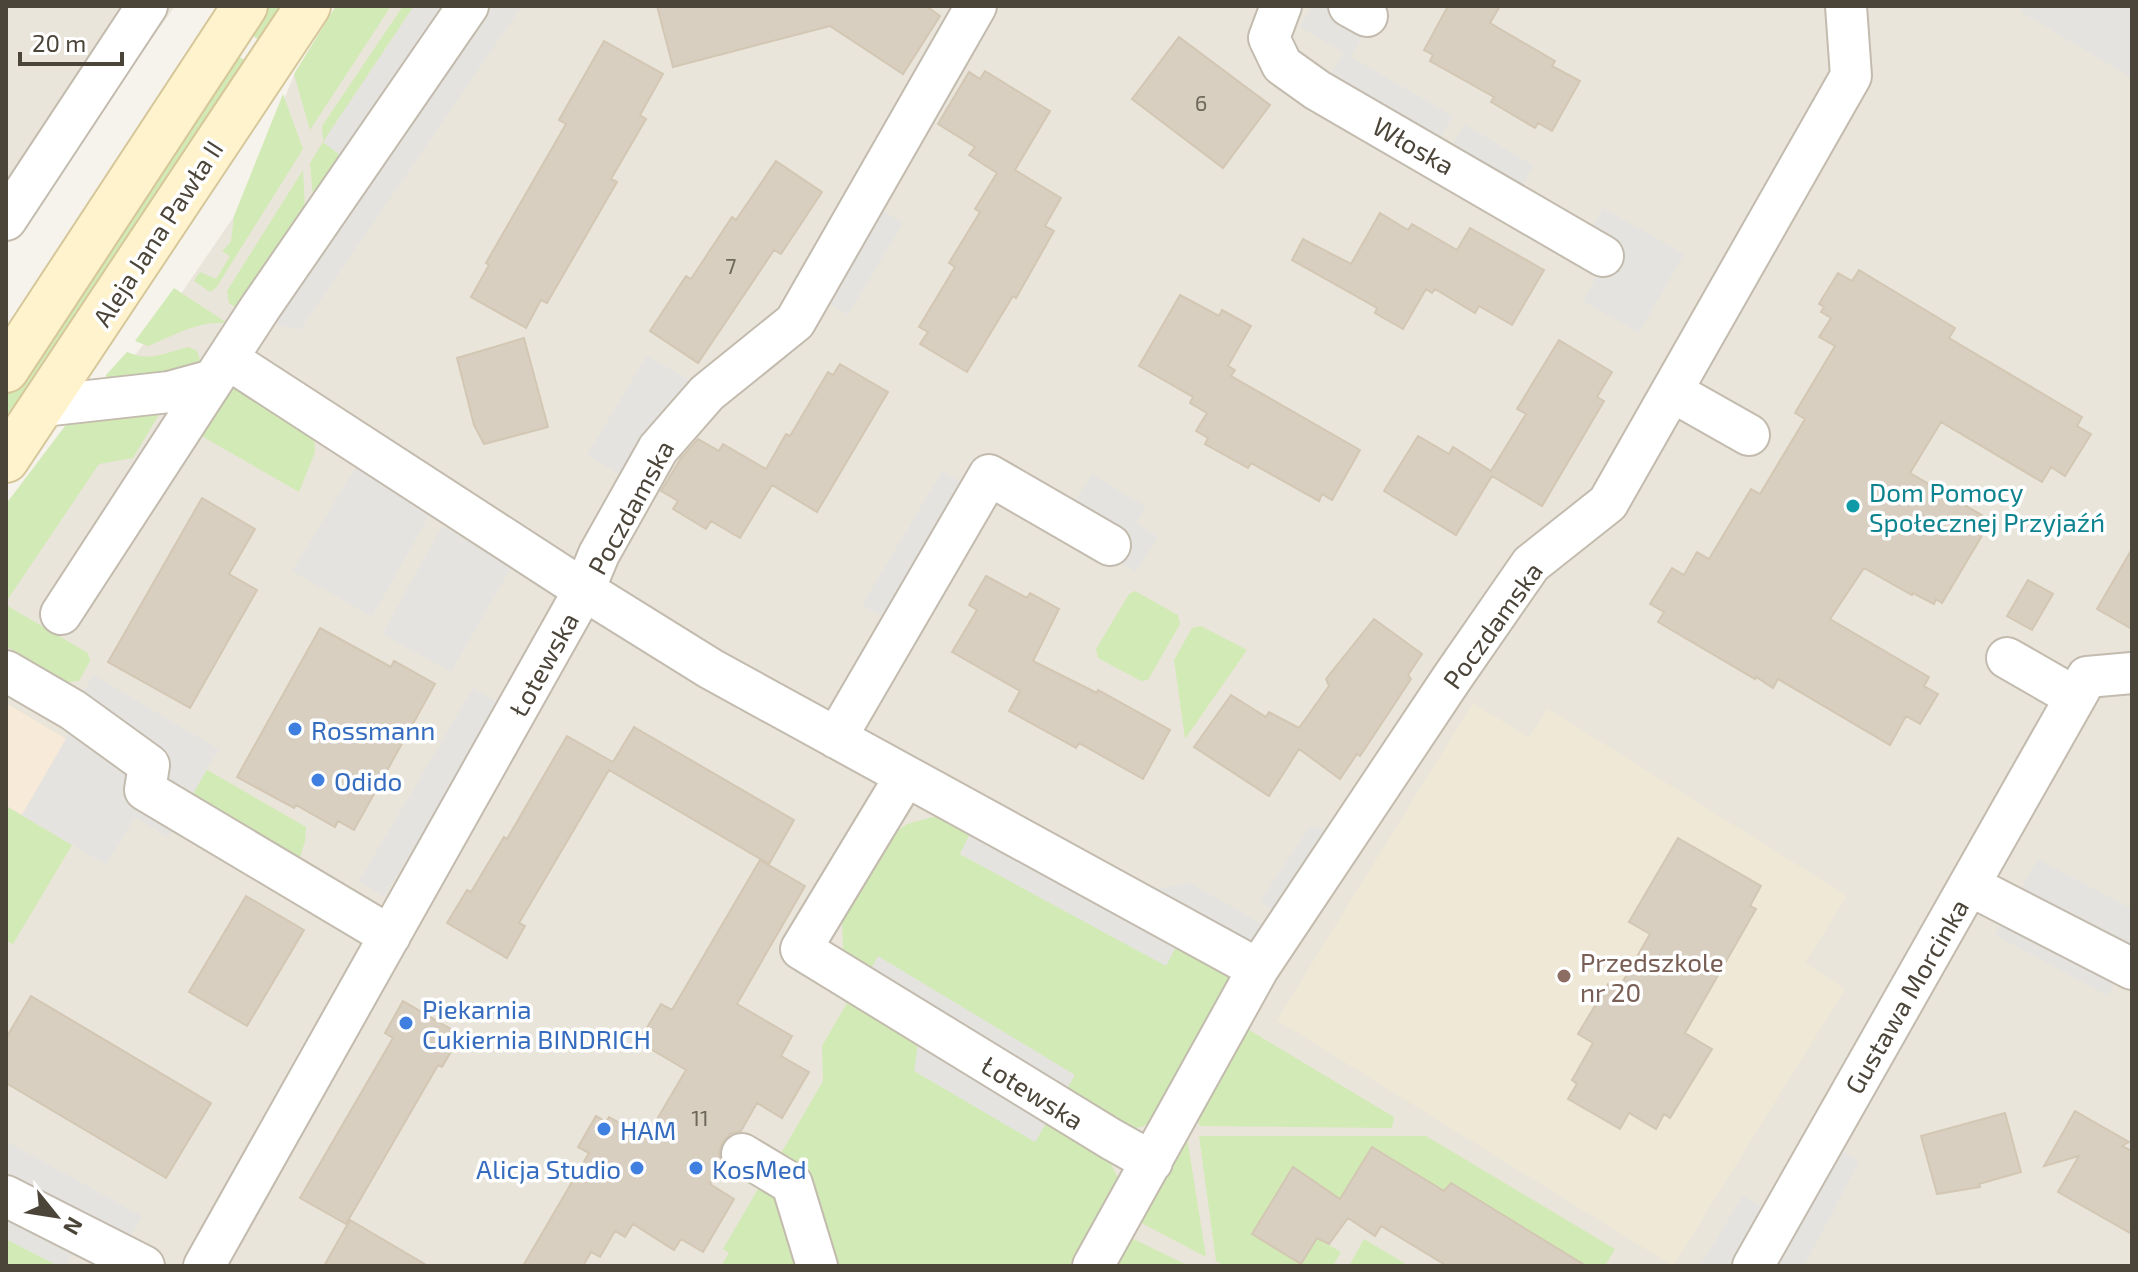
<svg xmlns="http://www.w3.org/2000/svg" width="2138" height="1272" font-family="'Exo 2',sans-serif">
  <style>
    .residential { fill: #eae5da }
    .commercial { fill: #f7ead8 }
    .education { fill: #efe8d6 }
    .green { fill: #d2eab5 }
    .parking { fill: #e5e3e0 }
    .building { fill: #d8cfc1; stroke: #d3c7b4; stroke-width: 2 }
    .lines { fill: none; stroke-linecap: round; stroke-linejoin: round }
    .street-casing { stroke: #c2bbae; stroke-width: 44 }
    .secondary-casing { stroke: #d6c79b; stroke-width: 48 }
    .street { stroke: #fff; stroke-width: 40 }
    .secondary { stroke: #fff3cd; stroke-width: 44 }
    .culture-dot { fill: #0f9aa8; stroke: #fff; stroke-width: 3 }
    .shop-dot { fill: #3f7fe0; stroke: #fff; stroke-width: 3 }
    .education-dot { fill: #8d6e63; stroke: #fff; stroke-width: 3 }
    .labels { text-anchor: middle; dominant-baseline: central; stroke-width: 7; stroke-linejoin: round; paint-order: stroke }
    .number-label { font-size: 22px; fill: #6e675b }
    .street-label { font-size: 26px; fill: #4b4439; stroke: #fff }
    .culture-label { font-size: 26px; fill: #0d838f; stroke: #fff; text-anchor: start }
    .shop-label { font-size: 26px; fill: #366cbe; stroke: #fff; text-anchor: start }
    .education-label { font-size: 26px; fill: #785e54; stroke: #fff; text-anchor: start }
  </style>
  <rect width="100%" height="100%" fill="#f6f3ec"/>
  <path class="residential" d="M6 6H175L6 246Z
    M336 6H2132V1266H6V504L75 413 111 385 163 320 239 209 294 75Z"/>
  <path class="commercial" d="M6 703 66 739 22 815 6 806Z"/>
  <path class="education" d="M1473 703 1529 738 1548 709 1847 896 1805 963 1845 989 1673 1266 1277 1020Z"/>
  <path class="green" d="M262 6H286L262 42 245 31Z
    M336 6H391L310 130 294 74Z
    M403 6H414L323 142 343 157 313 197 310 163 323 142 322 126Z
    M230 51 249 63 6 428V389Z
    M283 94 303 149 216 288 210 292 194 281 200 272 216 279 230 256 222 251 231 242 234 216Z
    M303 170 305 210 236 308 229 303 227 291Z
    M174 288 227 323C197 321 176 335 148 346L135 341Z
    M188 347 197 351 200 360 194 371 106 380V375L127 352C150 362 165 353 188 347Z
    M231 389H244L314 438 315 452 299 492 191 430Z
    M75 413H160L133 458 99 464 6 602V504Z
    M1135 591 1178 615 1180 624 1148 680 1141 681 1098 658 1096 649 1129 594Z
    M6 605 88 653 90 661 79 681 68 682 6 646Z
    M1201 626 1247 650 1185 739 1174 660 1192 628Z
    M190 760 306 827 305 841 299 861 289 867 177 785Z
    M6 806 72 845 13 944 6 941Z
    M933 817 953 819 972 830 960 854 1166 965 1179 941 1223 965 1231 977 1155 1120 1141 1127 1129 1129 843 952 842 920 892 835 907 824Z
    M847 1003 918 1044 1035 1142 1046 1123 1110 1162 1119 1180 1069 1266H827L780 1155 823 1081 822 1046Z
    M1246 1028 1394 1117 1392 1128 1200 1126 1195 1116Z
    M1199 1136H1426L1615 1249 1605 1266H1586L1451 1184 1444 1191 1372 1147 1340 1199 1293 1168 1252 1233 1301 1264 1317 1238 1341 1252 1333 1266H1225L1216 1261Z
    M1187 1137 1206 1257 1132 1218Z
    M768 1172 804 1266H721L729 1253 723 1249Z
    M1123 1234 1189 1266H1106Z
    M6 1239 59 1266H6Z
    M1364 1239 1409 1266H1349Z"/>
  <path class="parking" d="M414 6H444L343 157 323 142Z
    M481 6H522L300 330 266 323Z
    M1312 6H1324L1366 30 1351 57 1453 116 1439 140 1329 77 1343 52 1300 27Z
    M2020 6H2132V78L2022 13Z
    M1465 124 1534 166 1520 189 1451 147Z
    M878 208 903 223 848 315 824 300Z
    M1603 208 1684 254 1639 333 1583 301 1615 243 1591 229Z
    M647 355 689 380 629 480 587 455Z
    M356 467 430 514 372 617 292 571Z
    M942 471 965 484 884 618 862 605Z
    M1092 474 1146 507 1136 523 1158 537 1136 572 1113 558 1072 506Z
    M442 526 512 566 451 672 382 634Z
    M93 675 219 749 168 837 135 817 106 865 22 815 66 739 73 710Z
    M473 688 500 704 384 897 359 881Z
    M1310 826 1332 831 1278 913 1260 902Z
    M972 830 1179 941 1166 966 960 854Z
    M2038 859 2132 909V952L2108 996 1995 935Z
    M1190 883 1267 927 1254 949 1152 890Z
    M878 956 1075 1075 1035 1142 914 1071 918 1044 871 969Z
    M6 1141 142 1216 131 1236 6 1173Z
    M1837 1146 1859 1162 1804 1266H1771Z
    M1743 1195 1771 1213 1739 1266H1700Z
    M6 1212 75 1248 66 1266H59L6 1239Z"/>
  <path class="building" d="M657 6H926L940 16 903 74 830 26 673 67Z
    M1448 6H1500L1490 23 1555 61 1552 66 1580 81 1552 131 1538 123 1535 128 1491 102 1494 97 1430 61 1433 55 1424 50Z
    M1179 37 1270 105 1223 168 1132 99Z
    M604 41 663 74 640 115 646 119 611 179 617 182 547 303 541 300 526 328 471 297 489 265 486 263 566 124 559 120Z
    M985 71 1050 111 1015 170 1061 198 1045 226 1054 231 1016 298 1013 296 967 372 920 344 928 332 919 327 955 267 949 263 980 212 975 209 997 173 969 155 975 147 938 124 969 72 980 79Z
    M776 161 822 192 781 254 774 250 698 363 650 331 686 276 691 279 732 217 736 220Z
    M1380 213 1408 230 1412 224 1457 250 1470 228 1544 270 1512 325 1479 306 1475 313 1435 289 1432 293 1426 289 1403 329 1375 313 1377 308 1292 260 1303 239 1351 264Z
    M1859 270 1955 328 1949 338 2082 417 2077 426 2091 434 2065 476 2051 467 2042 482 1941 422 1910 473 1990 520 1980 539 1942 603 1936 599 1934 604 1913 593 1912 595 1864 568 1830 619 1929 677 1924 686 1938 694 1920 724 1906 716 1890 745 1778 679 1773 688 1756 677 1755 679 1658 622 1664 612 1650 604 1672 568 1684 575 1697 552 1709 559 1751 489 1760 494 1805 419 1795 413 1835 346 1819 337 1831 318 1821 312 1824 307 1819 304 1838 273 1852 281Z
    M1180 295 1219 316 1222 310 1251 326 1228 366 1235 370 1231 376 1360 450 1332 500 1322 494 1319 501 1251 463 1248 468 1205 444 1208 438 1196 431 1207 413 1190 403 1193 397 1139 366Z
    M524 338 548 427 484 444 474 425 457 358Z
    M1559 340 1612 372 1597 397 1604 401 1542 506 1492 476 1456 535 1384 491 1418 436 1449 454 1453 447 1491 471 1526 414 1517 409Z
    M840 364 888 392 817 512 772 485 740 538 711 521 706 529 673 509 678 501 661 491 681 458 698 439 719 451 723 444 766 469 786 434 790 436 828 372 833 375Z
    M202 498 255 529 229 574 257 590 190 708 108 662Z
    M2132 549V629L2097 609Z
    M986 576 1027 598 1030 593 1059 609 1033 661 1097 693 1098 690 1170 730 1143 779 1079 743 1076 748 1009 711 1020 691 952 652 977 610 969 605Z
    M2028 580 2053 594 2032 630 2007 616Z
    M1374 619 1422 654 1408 675 1411 679 1360 756 1357 754 1340 779 1299 749 1269 796 1194 747 1231 695 1266 717 1269 712 1299 728 1329 686 1326 679Z
    M320 628 391 667 394 661 435 684 354 830 338 821 335 827 296 805 294 808 237 777Z
    M634 727 794 820 769 864 609 770 519 923 525 926 507 958 447 923 467 890 471 892 504 837 507 839 567 736 613 762Z
    M1678 838 1761 886 1750 906 1756 909 1685 1033 1712 1049 1670 1118 1664 1114 1656 1129 1629 1113 1620 1129 1568 1099 1577 1084 1572 1080 1593 1043 1578 1034 1608 984 1618 990 1650 934 1629 922Z
    M760 860 805 886 737 1004 792 1036 781 1056 809 1072 782 1118 757 1103 741 1131 730 1134 722 1143 719 1153 722 1164 710 1184 734 1199 703 1252 681 1239 674 1250 633 1224 625 1237 615 1231 600 1257 591 1252 583 1266H523L589 1153 578 1147 596 1116 606 1122 609 1117 646 1138 686 1070 649 1048 653 1042 642 1036 661 1004 672 1010Z
    M246 896 304 930 247 1026 189 992Z
    M31 996 211 1103 166 1178 6 1083V1038Z
    M403 1001 461 1035 442 1067 438 1065 346 1224 300 1198 393 1038 385 1033Z
    M2075 1111 2129 1142 2122 1146 2132 1151V1234L2058 1192 2079 1156 2044 1166Z
    M2005 1113 2021 1172 1979 1184 1980 1187 1937 1194 1921 1136Z
    M1372 1147 1444 1191 1451 1183 1586 1266H1447L1381 1226 1375 1236 1348 1218 1329 1244 1317 1238 1301 1264 1252 1234 1293 1167 1340 1199Z
    M350 1220 428 1266H324Z"/>
  <g class="lines">
    <defs>
      <path id="street" d="M1281 6 1269 38 1282 65 1317 90 1603 256
        M1349 6 1367 16
        M6 220 147 6
        M228 359 584 590 711 669 1258 969
        M1673 392 1749 435
        M43 406 169 392 213 380
        M61 614 260 308 468 6
        M2007 658 2075 697
        M6 671 73 710 149 765 145 790 390 936
        M836 738 989 475 1110 545
        M905 777 801 949 1111 1139 1152 1162
        M1969 885 2132 969
        M742 1154 792 1184 817 1266
        M6 1196 144 1266
        M204 1266 584 590 599 554 658 449 707 393 795 322 976 6
        M1093 1266 1258 969 1452 678 1531 564 1608 503 1851 76 1846 6
        M1753 1266 2087 677 2132 673"/>
      <path id="secondary" d="M6 370 245 6
        M6 460 308 6"/>
    </defs>
    <use href="#street" class="street-casing"/>
    <use href="#secondary" class="secondary-casing"/>
    <use href="#street" class="street"/>
    <use href="#secondary" class="secondary"/>
  </g>
  <circle class="culture-dot" cx="1853" cy="506" r="8"/>
  <g class="shop-dot">
    <circle cx="295" cy="729" r="8"/>
    <circle cx="318" cy="780" r="8"/>
    <circle cx="406" cy="1023" r="8"/>
    <circle cx="604" cy="1129" r="8"/>
    <circle cx="637" cy="1168" r="8"/>
    <circle cx="696" cy="1168" r="8"/>
  </g>
  <circle class="education-dot" cx="1564" cy="976" r="8"/>
  <g class="labels">
    <g class="number-label">
      <text x="1201" y="102">6</text>
      <text x="731" y="265">7</text>
      <text x="700" y="1117">11</text>
    </g>
    <g class="street-label">
      <text transform="translate(1414 145) rotate(30)">Włoska</text>
      <text transform="translate(157 233) rotate(-57)">Aleja Jana Pawła II</text>
      <text transform="translate(630 507) rotate(-61)">Poczdamska</text>
      <text transform="translate(1492 625) rotate(-54)">Poczdamska</text>
      <text transform="translate(543 664) rotate(-61)">Łotewska</text>
      <text transform="translate(1906 996) rotate(-60)">Gustawa Morcinka</text>
      <text transform="translate(1033 1092) rotate(32)">Łotewska</text>
    </g>
    <g class="culture-label">
      <text x="1869" y="491">Dom Pomocy<tspan x="1869" dy="30">Społecznej Przyjaźń</tspan></text>
    </g>
    <g class="shop-label">
      <text x="311" y="729">Rossmann</text>
      <text x="334" y="780">Odido</text>
      <text x="422" y="1008">Piekarnia<tspan x="422" dy="30">Cukiernia BINDRICH</tspan></text>
      <text x="620" y="1129">HAM</text>
      <text x="621" y="1168" text-anchor="end">Alicja Studio</text>
      <text x="712" y="1168">KosMed</text>
    </g>
    <g class="education-label">
      <text x="1580" y="961">Przedszkole<tspan x="1580" dy="30">nr 20</tspan></text>
    </g>
  </g>
  <rect width="2138" height="1272" fill="none" stroke="#4b4439" stroke-width="16"/>
  <g transform="translate(56 1216) rotate(120)" stroke="#ffffff" stroke-width="6" paint-order="stroke">
  <path d="M0-6L14 30L0 20L-14 30Z" fill="#4b4439"/>
  <text y="-12" font-size="22" font-weight="bold" text-anchor="middle" fill="#4b4439">N</text>
  </g>
  <path d="M20 52v12h102v-12" fill="none" stroke="#4b4439" stroke-width="4"/>
  <text x="32" y="52" font-size="24" fill="#4b4439" stroke="#ffffff" stroke-width="6" paint-order="stroke">20 m</text>
</svg>
